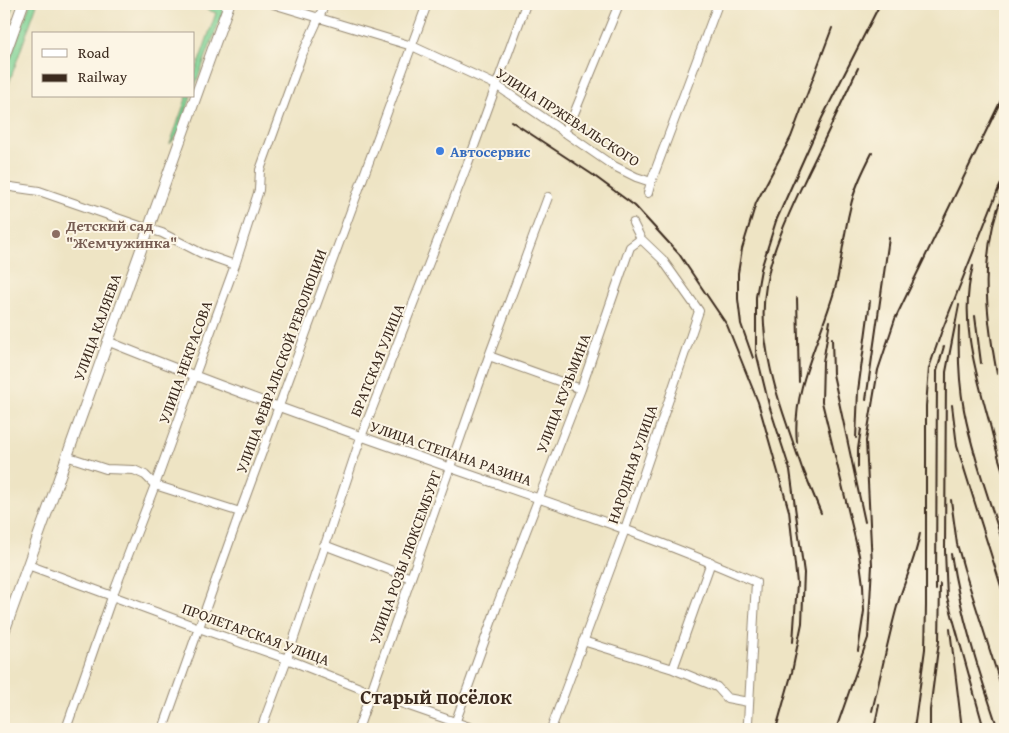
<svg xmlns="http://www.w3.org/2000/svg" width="1009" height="733" font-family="'Gentium Book Plus',serif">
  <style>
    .green { fill: #80d396; stroke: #5e7e5a }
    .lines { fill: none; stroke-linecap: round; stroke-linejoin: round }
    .street-casing { stroke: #948771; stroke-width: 10 }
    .secondary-casing { stroke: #948771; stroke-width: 12 }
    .street { stroke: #fff; stroke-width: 8 }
    .secondary { stroke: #fff; stroke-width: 10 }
    .rail { stroke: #3b2a1e; stroke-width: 2 }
    .shop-dot { fill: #3f7fe0; stroke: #fcf5e5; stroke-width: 2 }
    .education-dot { fill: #8d6e63; stroke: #fcf5e5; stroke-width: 2 }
    .labels { text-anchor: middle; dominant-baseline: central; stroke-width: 4; stroke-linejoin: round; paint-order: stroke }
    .street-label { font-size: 15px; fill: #3b2a1e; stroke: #fcf5e5 }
    .shop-label { font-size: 15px; font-weight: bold; fill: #366cbe; stroke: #fcf5e5; text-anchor: start }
    .education-label { font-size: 15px; font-weight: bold; fill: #785e54; stroke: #fcf5e5; text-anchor: start }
    .district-label { font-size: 20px; font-weight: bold; fill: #3b2a1e; stroke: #fcf5e5 }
  </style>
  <rect width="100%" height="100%" fill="#fcf5e5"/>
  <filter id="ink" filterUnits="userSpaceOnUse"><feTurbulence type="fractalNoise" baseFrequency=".02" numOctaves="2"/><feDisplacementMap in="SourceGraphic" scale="10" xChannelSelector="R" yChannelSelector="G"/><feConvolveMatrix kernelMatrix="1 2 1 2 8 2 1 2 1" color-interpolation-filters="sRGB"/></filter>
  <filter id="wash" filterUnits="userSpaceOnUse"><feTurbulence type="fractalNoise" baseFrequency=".0096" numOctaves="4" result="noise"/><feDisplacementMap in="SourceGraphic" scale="20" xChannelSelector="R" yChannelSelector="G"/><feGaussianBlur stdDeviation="1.12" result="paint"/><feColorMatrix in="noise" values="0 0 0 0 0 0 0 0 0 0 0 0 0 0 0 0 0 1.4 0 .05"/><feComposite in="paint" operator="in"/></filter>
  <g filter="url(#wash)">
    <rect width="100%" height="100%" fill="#eee4c4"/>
    <path class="green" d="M4 4H14L8 19 4 22Z
      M30 4H37L4 97V76Z
      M194 4H226L194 88V76L216 13Z
      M187 96H191L180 132 170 144Z"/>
  </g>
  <g filter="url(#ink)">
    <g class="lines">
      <defs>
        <path id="street" d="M273 4 412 46 496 85 612 165 636 177 651 182
          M4 27 14 30
          M563 132 571 121 619 4
          M4 186 39 191 140 226 162 233 201 253 235 265
          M648 193 651 182 718 4
          M107 341C220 387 334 427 448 467 552 503 656 538 756 582L748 722 746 729
          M489 356 581 389
          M66 456 106 469 134 470 145 475 155 485 240 512
          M324 545 411 578
          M28 565 199 628 287 659 372 693 475 729
          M583 641 673 669 717 687 727 698 748 702
          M673 669 711 562
          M66 729 112 597 155 485 235 265 259 190 260 170 301 57 325 4
          M163 729 240 512 427 4
          M261 729 287 659 361 437 468 163 526 4
          M358 729 489 356 548 197
          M453 729 497 606 581 389 630 247 641 239
          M551 729 625 529 699 311 662 259 641 239 633 223"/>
        <path id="secondary" d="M4 57 23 4
          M4 632 229 4"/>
      </defs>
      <use href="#street" class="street-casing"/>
      <use href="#secondary" class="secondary-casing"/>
      <use href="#street" class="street"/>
      <use href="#secondary" class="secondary"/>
      <path class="rail" d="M511 121 593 175 635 206 679 254 727 325 758 402 789 511 797 583 793 642
        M973 266C959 318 975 370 989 421 994 440 998 459 1005 477
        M797 298 799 382
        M959 305 946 372 945 551 947 597 984 729
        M975 316 981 363
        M830 321 823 362 822 402 859 555 863 585 864 611 858 651
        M959 326C958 354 959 383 964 410 973 457 991 504 1005 550
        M832 338 833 374 865 522
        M753 358 741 324 738 299V273L742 249 756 203 791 137 832 28
        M997 374C985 310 979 253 1004 191
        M866 400 889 238
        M952 405 957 446 1005 599
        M856 438 858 391 870 301
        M797 442C791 386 824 334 837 281 842 257 844 233 850 209 854 189 863 171 872 153
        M858 467V449L861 429
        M803 469 821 513
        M804 474C788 426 767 376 764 325 760 269 786 220 809 171 826 137 842 102 858 68
        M951 500 957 544 964 569 1005 698
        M951 554C961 616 978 669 998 729
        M936 590 937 371 944 346
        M950 629 962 729
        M1000 692 1005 713
        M872 711C881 675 888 638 898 603 905 579 916 558 920 533
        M776 729 792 672 802 623 804 573 790 470 769 405 756 352V297L761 269 776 221 822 118 880 4
        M836 729 868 638 872 565 866 441 878 370 895 319 1005 92
        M874 729 879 705
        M914 729 925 649 926 606V406L929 368 941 333 998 190 1005 176
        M930 729V710L939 641 940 584"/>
    </g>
  </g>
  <circle class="shop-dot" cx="440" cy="151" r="5"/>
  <circle class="education-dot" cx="56" cy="234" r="5"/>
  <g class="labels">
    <g class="street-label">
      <text transform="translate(568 117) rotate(33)">УЛИЦА ПРЖЕВАЛЬСКОГО</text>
      <text transform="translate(97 327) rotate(-70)">УЛИЦА КАЛЯЕВА</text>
      <text transform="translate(377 360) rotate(-68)">БРАТСКАЯ УЛИЦА</text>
      <text transform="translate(281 361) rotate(-70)">УЛИЦА ФЕВРАЛЬСКОЙ РЕВОЛЮЦИИ</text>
      <text transform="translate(185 362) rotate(-70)">УЛИЦА НЕКРАСОВА</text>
      <text transform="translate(563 393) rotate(-69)">УЛИЦА КУЗЬМИНА</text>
      <text transform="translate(451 453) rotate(19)">УЛИЦА СТЕПАНА РАЗИНА</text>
      <text transform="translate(632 464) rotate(-71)">НАРОДНАЯ УЛИЦА</text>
      <text transform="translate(405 557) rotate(-70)">УЛИЦА РОЗЫ ЛЮКСЕМБУРГ</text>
      <text transform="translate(256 634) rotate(20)">ПРОЛЕТАРСКАЯ УЛИЦА</text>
    </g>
    <g class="shop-label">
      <text x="450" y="151">Автосервис</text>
    </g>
    <g class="education-label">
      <text x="66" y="225">Детский сад<tspan x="66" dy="17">"Жемчужинка"</tspan></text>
    </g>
    <g class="district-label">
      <text x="436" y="696">Старый посёлок</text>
    </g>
  </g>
  <rect width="1009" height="733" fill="none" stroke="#fcf5e5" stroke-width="20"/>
  <rect x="32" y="32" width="162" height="65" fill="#fcf5e5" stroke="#afa495"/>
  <rect x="42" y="49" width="25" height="8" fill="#ffffff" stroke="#afa495"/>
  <text x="78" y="58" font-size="15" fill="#3b2a1e">Road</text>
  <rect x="42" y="74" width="25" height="8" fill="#3b2a1e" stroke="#afa495"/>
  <text x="78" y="82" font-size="15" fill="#3b2a1e">Railway</text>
</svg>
